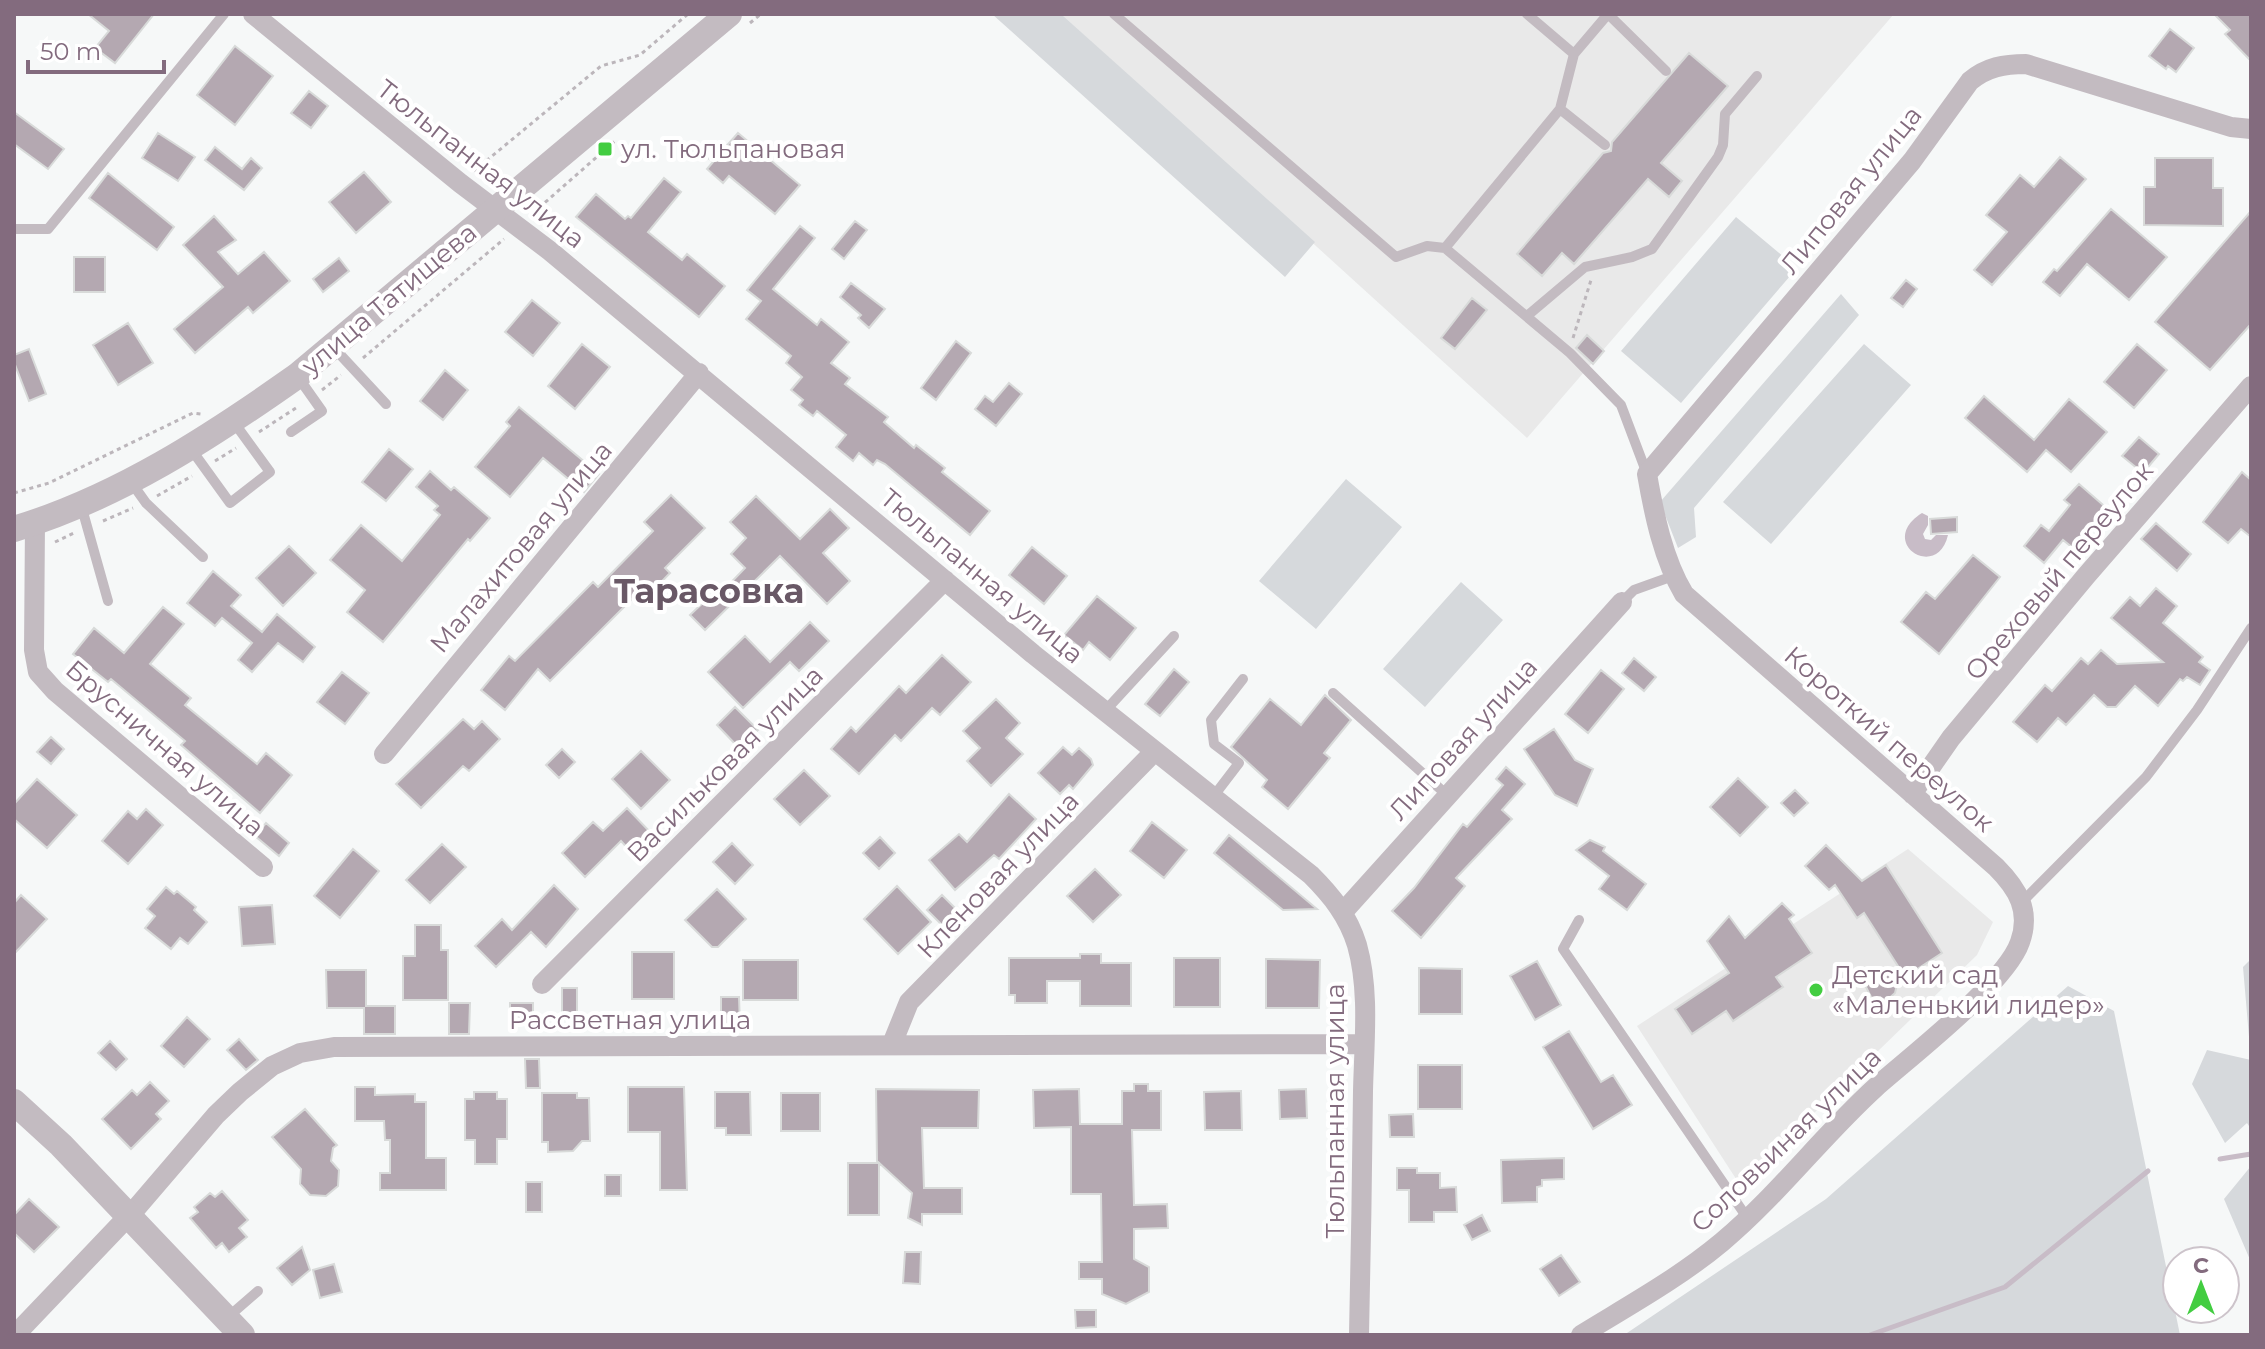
<svg xmlns="http://www.w3.org/2000/svg" width="2265" height="1349" font-family="Montserrat,sans-serif">
  <style>
    .built { fill: #e9e9e9 }
    .green { fill: #d6d9dc }
    .water { fill: #c8bcc7 }
    .lines { fill: none; stroke-linecap: round; stroke-linejoin: round }
    .stream { stroke: #c8bcc7; stroke-width: 5 }
    .building { fill: #b4a8b1; stroke: #d8dad9; stroke-width: 2 }
    .path { stroke: #bcb6bb; stroke-width: 3; stroke-dasharray: 4 4; stroke-linecap: butt }
    .service { stroke: #c3bbc1; stroke-width: 10 }
    .minor { stroke: #c3bbc1; stroke-width: 20 }
    .tertiary { stroke: #c3bbc1; stroke-width: 26 }
    .poi-dot { fill: #43cd41; stroke: #fff; stroke-width: 3 }
    .labels { text-anchor: middle; dominant-baseline: central; stroke-width: 8; stroke-linejoin: round; paint-order: stroke }
    .poi-label { font-size: 26px; fill: #836b7e; stroke: #fff; text-anchor: start }
    .street-label { font-size: 26px; fill: #836b7e; stroke: #fff }
    .district-label { font-size: 34px; font-weight: bold; fill: #695866; stroke: #fff }
  </style>
  <rect width="100%" height="100%" fill="#f6f8f8"/>
  <path class="built" d="M1061 14H1894L1527 438Z
    M1908 849 1993 922 1977 955 1740 1185 1637 1026Z"/>
  <path class="green" d="M992 14H1061L1315 242 1285 277Z
    M1736 217 1797 268 1681 403 1621 351Z
    M1841 294 1859 315 1694 508 1696 537 1678 548 1660 502Z
    M1864 344 1911 385 1771 544 1723 502Z
    M1346 479 1402 527 1316 629 1259 581Z
    M1461 582 1503 620 1425 707 1383 669Z
    M2251 959V1129L2247 1123 2225 1143 2192 1084 2207 1050 2251 1060 2243 967Z
    M2068 986 2114 1011 2180 1335H1624L1826 1199Z
    M2251 1166V1262L2224 1199Z"/>
  <path class="water" d="M1922 513 1928 516V525L1923 534 1925 539 1931 540 1936 535H1948C1937 582 1876 542 1922 513Z"/>
  <g class="lines">
    <path class="stream" d="M2220 1159 2251 1154
      M1870 1335 2005 1287 2148 1171"/>
  </g>
  <path class="building" d="M88 14H154L115 63 95 48 109 31Z
    M2214 14H2251V61L2225 34 2230 30Z
    M2170 29 2194 48 2176 72 2168 66 2166 69 2149 56Z
    M235 46 273 76 235 125 197 95Z
    M1689 53 1728 86 1661 163 1682 181 1669 197 1648 179 1574 264 1562 253 1542 276 1517 254 1603 153 1611 151 1612 142Z
    M309 91 328 106 311 128 291 113Z
    M14 112 64 149 48 169 14 144Z
    M158 133 195 157 178 181 142 158Z
    M738 133 800 185 775 214 729 176 723 183 707 169 713 162 707 157 717 145 723 150Z
    M215 147 242 169 251 158 262 168 244 190 205 160Z
    M2060 157 2086 179 1992 285 1974 270 2007 232 1986 215 2020 175 2034 187Z
    M2155 158H2213V188H2223V226L2144 225V187H2155Z
    M364 172 391 202 356 233 329 202Z
    M108 173 174 227 157 250 89 198Z
    M664 178 681 192 648 232 682 260 687 254 725 286 699 317 576 217 596 194 625 219 628 216 631 218Z
    M2111 209 2167 257 2129 300 2087 264 2060 296 2043 282 2054 269 2057 271Z
    M2251 211V324L2210 370 2155 322Z
    M214 216 236 240 218 252 238 274 264 252 290 281 253 313 248 307 195 353 174 329 223 287 183 245Z
    M855 221 867 230 844 259 832 249Z
    M800 226 815 238 773 289 817 325 821 319 849 342 831 363 850 378 845 384 888 417 884 422 914 448 916 445 945 468 942 472 990 511 970 535 885 464 877 460 873 465 859 453 853 461 836 447 846 435 817 411 813 416 799 405 803 400 791 390 802 377 786 363 791 356 746 319 761 301 747 290Z
    M74 257H105V292H74Z
    M339 258 349 271 323 292 313 279Z
    M1906 280 1917 289 1903 307 1891 298Z
    M851 283 885 309 869 328 858 318 861 315 840 297Z
    M1472 298 1487 310 1455 349 1441 338Z
    M532 300 560 323 533 356 505 332Z
    M128 323 153 363 118 385 93 345Z
    M1587 335 1604 351 1593 364 1576 348Z
    M956 341 971 353 936 400 921 388Z
    M582 344 610 367 575 409 548 386Z
    M2137 344 2167 370 2134 408 2104 382Z
    M29 349 46 394 29 401 14 362V355Z
    M445 370 468 390 443 420 420 401Z
    M1009 383 1022 394 996 426 975 409 985 396 993 402Z
    M1984 396 2034 440 2069 399 2107 432 2071 472 2046 450 2027 472 1965 418Z
    M519 407 599 474 584 492 543 458 510 497 475 467 510 426 506 422Z
    M2139 437 2159 454 2143 473 2122 456Z
    M389 449 413 469 386 501 362 482Z
    M430 471 451 490 454 487 490 518 470 541 468 539 383 642 347 612 365 590 330 560 361 525 402 561 440 515 434 510 438 506 416 487Z
    M2242 472 2251 480V537L2241 529 2228 543 2203 522Z
    M2079 484 2110 511 2095 528 2092 525 2073 548 2063 540 2044 563 2024 546 2041 525 2049 531 2070 505 2064 500Z
    M671 495 705 528 665 568 670 573 641 603 635 596 550 681 538 669 505 710 481 690 509 656 515 661 593 582 598 587 653 531 644 522Z
    M756 496 800 539 830 509 849 528 823 553 850 581 827 604 780 556 705 630 690 615 708 598 712 602 745 568 731 554 746 538 730 522Z
    M1957 517V532L1931 534 1930 519Z
    M2156 523 2191 554 2177 571 2141 539Z
    M289 546 316 573 283 606 256 578Z
    M1032 547 1067 576 1044 604 1009 575Z
    M1973 555 2000 577 1939 654 1901 622 1926 592 1935 599Z
    M213 571 241 595 231 606 262 632 277 614 315 647 303 662 278 643 252 672 238 660 252 643 222 618 215 626 187 603Z
    M2156 588 2177 606 2163 623 2203 657 2199 662 2210 670 2200 685 2187 677 2183 681 2180 679 2158 706 2135 686 2116 707H2107L2094 695 2066 725 2058 718 2037 742 2013 722 2045 685 2052 691 2081 658 2088 664 2101 650 2117 664 2163 662 2111 618 2130 597 2140 606Z
    M1097 596 1136 628 1110 660 1089 642 1083 650 1064 635Z
    M163 607 184 624 150 664 191 698 185 705 257 764 266 753 292 775 260 813 181 745 185 741 111 679 108 682 73 654 94 628 124 653Z
    M810 622 829 641 799 671 790 662 743 708 708 672 745 636 770 662Z
    M942 655 971 682 940 715 932 708 901 741 895 735 859 774 831 749 851 727 856 732 899 686 906 693Z
    M1634 658 1656 677 1644 691 1622 673Z
    M1174 669 1189 682 1160 716 1145 704Z
    M1601 670 1624 689 1588 733 1565 714Z
    M342 672 369 693 345 724 317 702Z
    M1325 695 1351 720 1324 753 1330 758 1288 809 1262 787 1267 780 1231 747 1270 699 1301 725Z
    M996 699 1020 723 1006 738 1023 754 991 786 967 761 980 748 963 731Z
    M735 707 758 730 739 748 717 725Z
    M463 719 474 729 482 721 500 739 469 771 463 766 421 808 396 784Z
    M1554 729 1575 760 1593 769 1577 806 1555 795 1524 749Z
    M51 737 64 749 51 764 37 752Z
    M1063 747 1072 755 1079 748 1091 759 1093 765 1073 789 1069 785 1060 794 1038 773Z
    M562 749 575 762 559 778 546 765Z
    M641 751 670 780 641 809 612 779Z
    M1506 767 1525 784 1502 810 1512 819 1456 878 1465 886 1421 938 1392 911 1414 888 1463 824 1467 827 1503 785 1496 779Z
    M804 770 830 796 800 825 774 799Z
    M1738 778 1768 807 1740 836 1710 807Z
    M37 779 77 815 47 848 14 819V804Z
    M1795 790 1808 803 1794 816 1781 803Z
    M1009 794 1036 819 999 859 994 855 955 890 929 860 959 834 967 842Z
    M627 808 652 834 632 853 621 841 585 877 562 853 593 822 603 831Z
    M146 809 163 825 128 864 102 841 128 811 137 819Z
    M1152 822 1187 850 1164 878 1130 851Z
    M266 823 289 843 279 856 255 836Z
    M1229 835 1317 909 1283 910 1214 853Z
    M880 837 895 853 879 869 863 853Z
    M1590 840 1605 847 1603 851 1646 884 1627 910 1599 889 1609 876 1576 850Z
    M732 843 753 865 735 884 713 862Z
    M442 844 466 867 430 903 406 880Z
    M1826 845 1862 881 1886 865 1942 953 1905 977 1864 913 1857 918 1835 885 1829 890 1805 866Z
    M353 849 379 871 340 918 314 896Z
    M1095 869 1121 895 1093 922 1067 896Z
    M554 885 578 909 546 947 531 932 496 967 475 946 502 919 512 930Z
    M897 886 931 922 898 954 864 919Z
    M166 887 174 894 177 891 196 907 194 910 207 922 188 944 180 938 171 949 145 928 155 916 147 909Z
    M717 889 746 919 718 947H712L685 920Z
    M21 895 47 919 14 954V903Z
    M942 895 958 911 943 926 927 910Z
    M1782 903 1794 915 1789 919 1812 953 1776 977 1783 987 1733 1021 1726 1011 1692 1034 1675 1009 1729 973 1707 941 1729 916 1745 938Z
    M272 905 275 944 242 946 239 907Z
    M415 925H441V950H448V1000H403V956H415Z
    M632 952H674V999H632Z
    M1080 954H1101V963H1131V1006H1080V981H1047V1003H1015V995H1009V958H1080Z
    M1174 958H1220V1007H1174Z
    M1266 959 1320 960 1319 1008H1266Z
    M743 960H798V1000H743Z
    M1537 961 1561 1005 1535 1020 1510 976Z
    M1419 968 1462 969V1014H1419Z
    M326 970H366V1006H395V1034H364V1008H327Z
    M1878 972H1900L1895 993 1885 1002 1872 999 1866 987 1872 975Z
    M562 988H577V1020H562Z
    M721 997H739L740 1025H721Z
    M449 1003H470L469 1034H449Z
    M510 1003H533V1021H510Z
    M187 1017 210 1039 184 1067 161 1046Z
    M1569 1031 1601 1082 1613 1075 1632 1105 1593 1129 1543 1047Z
    M239 1039 258 1060 246 1070 227 1050Z
    M110 1041 127 1059 116 1070 98 1053Z
    M525 1059H539L540 1088H526Z
    M1418 1065H1462V1109H1418Z
    M150 1082 169 1101 156 1114 161 1119 131 1149 102 1119 132 1090 137 1095Z
    M1134 1084H1148V1091H1161V1130H1132L1134 1205 1167 1204 1168 1228 1134 1229V1259L1149 1267V1292L1126 1304 1102 1294V1279H1079V1262H1102L1101 1194H1071V1127L1034 1128 1033 1090 1079 1089 1080 1124H1122V1091H1134Z
    M355 1087H375V1095L415 1094V1102H426V1158H446V1190H380V1173H390V1140H385L384 1121H355Z
    M628 1087H684L687 1190H660V1132H628Z
    M876 1089 979 1090 978 1128H922L924 1188H962V1214H922V1225L908 1218 912 1193 877 1161Z
    M1306 1089 1307 1118 1280 1119 1279 1090Z
    M1241 1091 1242 1130H1205L1204 1092Z
    M474 1092H497V1099H507V1139H497V1164H475V1140H465V1099H474Z
    M715 1092H750L751 1135H726V1128H715Z
    M542 1093H577V1098H589L590 1141H582L573 1151 548 1152V1142H542Z
    M781 1093H820V1131H781Z
    M305 1109 337 1145 333 1148 331 1161 339 1170 338 1186 326 1196 310 1195 300 1184 301 1169 272 1137Z
    M1413 1114 1414 1137H1390L1389 1115Z
    M1564 1158V1179L1542 1180V1186L1537 1187V1202L1502 1203 1501 1160Z
    M848 1163H879V1215H848Z
    M1397 1168H1417V1173H1440V1188L1456 1187 1457 1212H1434V1222H1409V1190H1397Z
    M605 1175H621V1196H605Z
    M526 1182H542V1212H526Z
    M222 1191 248 1220 239 1228 247 1237 229 1252 222 1243 216 1248 190 1218 198 1212 194 1207 210 1193 215 1197Z
    M29 1199 59 1227 34 1252 14 1233V1215Z
    M1482 1215 1490 1231 1472 1240 1464 1225Z
    M302 1247 310 1270 292 1285 277 1268Z
    M905 1252H921L920 1284 903 1283Z
    M1561 1255 1580 1282 1559 1296 1540 1269Z
    M334 1264 342 1292 320 1298 313 1270Z
    M1075 1310H1096V1327L1076 1328Z"/>
  <g class="lines">
    <path class="path" d="M750 23 761 14
      M474 171 601 66 640 55 688 14
      M533 213 615 141
      M1573 338 1591 280
      M363 358 504 239
      M322 390 341 375
      M259 432 299 406
      M215 461 236 448
      M14 493 49 483 193 413 201 414
      M157 496 192 476
      M103 521 133 508
      M55 542 74 533"/>
    <path class="service" d="M1114 14 1396 257 1427 246 1445 248
      M1527 14 1574 54
      M1608 14 1574 54 1560 109 1445 248 1570 353 1621 405 1647 474
      M1608 14 1666 71
      M1560 109 1605 145
      M14 229H48L224 14
      M1527 316 1585 267 1632 257 1652 249 1718 157 1723 145 1725 114 1757 76
      M334 348 386 404
      M291 432 322 411 298 377
      M191 449 230 503 270 472 233 421
      M131 482 146 503 203 557
      M81 505 108 601
      M1622 602 1634 590 1673 576
      M1333 693 1447 795
      M1105 711 1174 636
      M1213 797 1239 763 1214 744 1211 720 1243 679
      M2022 902 2146 777 2197 710 2251 628
      M1579 920 1563 949 1748 1219
      M228 1317 258 1291"/>
    <path class="minor" d="M253 14 460 183 550 251 1033 654 1311 875C1332 896 1348 916 1357 945 1370 991 1364 1044 1363 1091 1362 1172 1361 1254 1359 1335
      M35 522 34 650 38 672 55 691 263 867
      M384 754 699 373
      M1912 794 1951 738 2086 576 2251 386
      M1343 912 1622 602
      M542 984 945 580
      M892 1044 909 1002 1155 751
      M15 1335 138 1206 216 1115 240 1092 272 1066 300 1053 334 1047 1364 1044
      M1581 1335C1628 1306 1679 1278 1722 1242 1778 1195 1822 1136 1876 1087 1911 1056 2006 983 2020 942 2031 911 2018 889 1996 867L1684 594C1663 559 1654 514 1647 474L1912 161 1970 81C1987 67 2004 64 2026 64L2231 127 2251 129"/>
    <path class="tertiary" d="M14 529C119 497 209 438 297 376L729 14
      M14 1102 61 1145 242 1335"/>
  </g>
  <g class="poi-dot">
    <rect x="597" y="141" width="16" height="16" rx="4"/>
    <circle cx="1816" cy="990" r="8"/>
  </g>
  <g class="labels">
    <g class="poi-label">
      <text x="621" y="149">ул. Тюльпановая</text>
      <text x="1832" y="975">Детский сад<tspan x="1832" dy="30">«Маленький лидер»</tspan></text>
    </g>
    <g class="street-label">
      <text transform="translate(481 164) rotate(38)">Тюльпанная улица</text>
      <text transform="translate(1851 190) rotate(-51)">Липовая улица</text>
      <text transform="translate(389 299) rotate(-40)">улица Татищева</text>
      <text transform="translate(521 547) rotate(-50)">Малахитовая улица</text>
      <text transform="translate(2059 571) rotate(-50)">Ореховый переулок</text>
      <text transform="translate(982 576) rotate(40)">Тюльпанная улица</text>
      <text transform="translate(1463 739) rotate(-48)">Липовая улица</text>
      <text transform="translate(1889 739) rotate(41)">Короткий переулок</text>
      <text transform="translate(165 748) rotate(41)">Брусничная улица</text>
      <text transform="translate(725 764) rotate(-45)">Васильковая улица</text>
      <text transform="translate(998 875) rotate(-46)">Кленовая улица</text>
      <text x="630" y="1020">Рассветная улица</text>
      <text transform="translate(1335 1111) rotate(-90)">Тюльпанная улица</text>
      <text transform="translate(1786 1140) rotate(-44)">Соловьиная улица</text>
    </g>
    <g class="district-label">
      <text x="709" y="591">Тарасовка</text>
    </g>
  </g>
  <rect width="2265" height="1349" fill="none" stroke="#836b7e" stroke-width="32"/>
  <g transform="translate(2201 1285)"><circle r="38" fill="#ffffff" stroke="#cdc4cb" stroke-width="2"/>
  <path d="M0-6L14 30L0 20L-14 30Z" fill="#43cd41"/>
  <text y="-12" font-size="22" font-weight="bold" text-anchor="middle" fill="#836b7e">С</text>
  </g>
  <path d="M28 60v12h136v-12" fill="none" stroke="#836b7e" stroke-width="4"/>
  <text x="40" y="60" font-size="24" fill="#836b7e" stroke="#ffffff" stroke-width="6" paint-order="stroke">50 m</text>
</svg>
